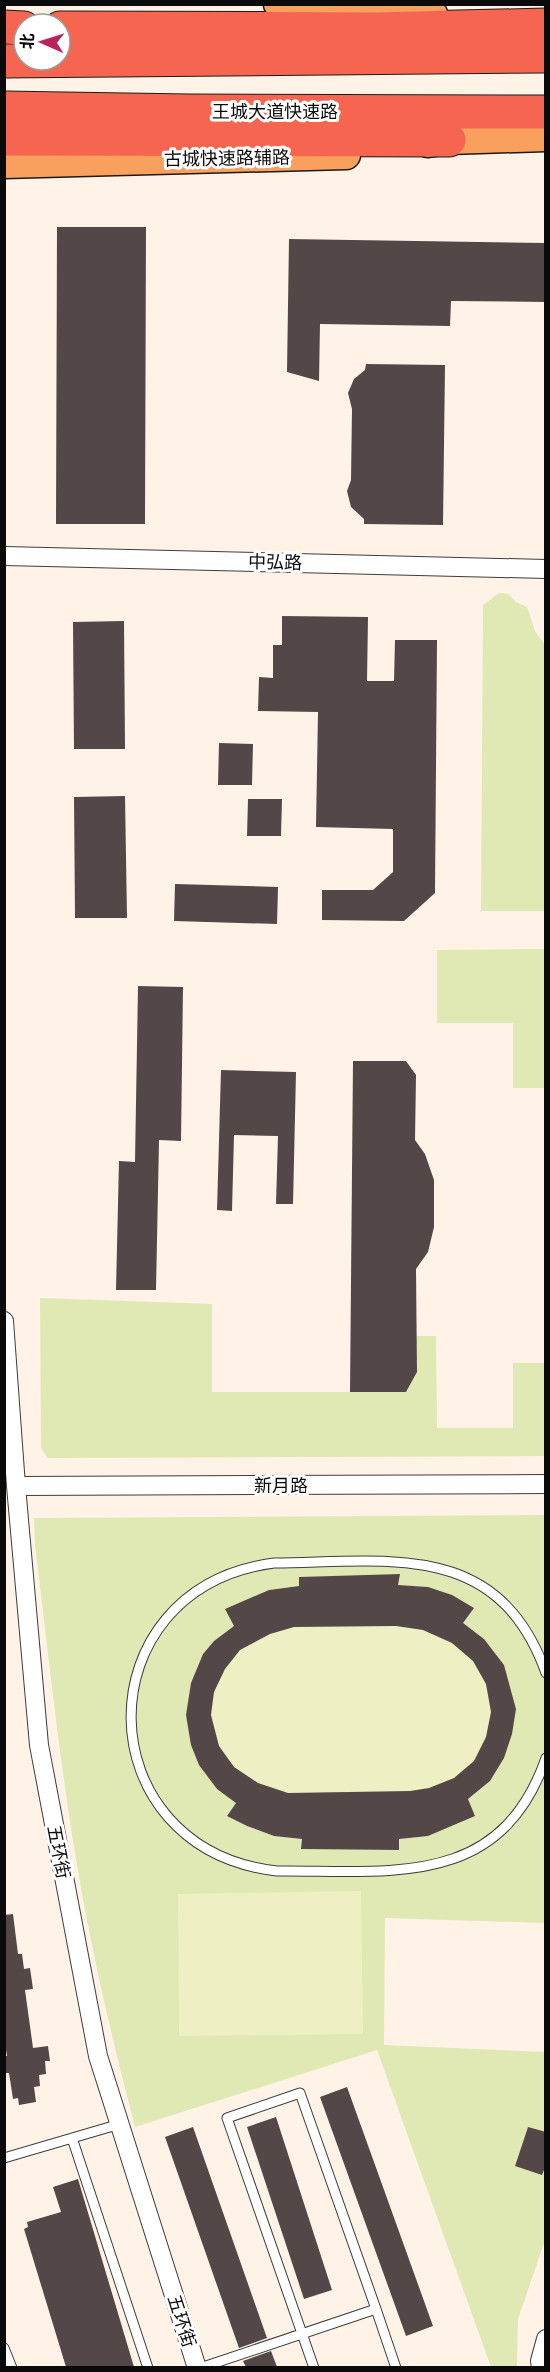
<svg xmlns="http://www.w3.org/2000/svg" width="550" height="2372" font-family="'Source Serif 4','Noto Sans SC',serif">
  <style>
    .grass { fill: #e0e8b3; fill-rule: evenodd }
    .pitch { fill: #efefc4 }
    .building { fill: #534847; fill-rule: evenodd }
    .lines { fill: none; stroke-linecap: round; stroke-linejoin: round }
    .lane-casing { stroke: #3d3d3d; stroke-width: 11 }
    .street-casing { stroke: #3d3d3d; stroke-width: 20 }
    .primary-casing { stroke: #1b1b1b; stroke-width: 31 }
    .highway-casing { stroke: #1b1b1b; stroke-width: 35 }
    .lane { stroke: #fff; stroke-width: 9 }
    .street { stroke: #fff; stroke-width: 18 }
    .primary { stroke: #f9a05e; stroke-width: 28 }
    .highway { stroke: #f56550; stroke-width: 33 }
    .labels { text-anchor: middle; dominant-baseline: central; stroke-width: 6; stroke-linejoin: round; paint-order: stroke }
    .street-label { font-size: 18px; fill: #0a0a0a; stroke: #fff }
  </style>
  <rect width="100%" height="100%" fill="#fff3e8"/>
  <path class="grass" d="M499 593 508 594 516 602 527 607 535 631 545 645V911H481L483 605Z
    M545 949V1088H513V1023H437V950Z
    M40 1298 212 1304V1392H406L417 1372 416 1336H436L437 1428H513V1363H545V1456L48 1458 41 1448Z
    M545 1515V1923L385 1918 384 2045 545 2052V2132L528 2127 515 2165 542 2174 546 2165 545 2240 518 2319 517 2367H491L377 2050 135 2127C116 2055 99 1983 85 1910 62 1789 50 1666 35 1545L34 1518ZM398 1585 428 1587 474 1608 463 1623 484 1639 490 1781 468 1799 475 1816 428 1836 399 1839V1850L274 1836 247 1826 227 1816 236 1803 217 1789 214 1641 234 1626 269 1590 299 1586Z"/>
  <path class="pitch" d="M400 1574 398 1585C429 1588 447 1593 474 1608L463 1623 484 1639 504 1665 516 1709 512 1734 504 1758 490 1781 468 1799 475 1816 428 1836 400 1839 399 1850 301 1849 302 1839C272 1836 253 1829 227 1816L236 1803 217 1789 199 1765 186 1715 191 1683 203 1654 214 1641 234 1626 225 1609 269 1590 299 1586V1577Z
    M361 1891 363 2034 179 2036 178 1894Z"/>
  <path class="building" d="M57 227H146L145 524H56Z
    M289 239 546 243V302L451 301 450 326 320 324 319 381 287 372Z
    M366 364 445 365 443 525 364 524V519L351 507 347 491 351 480 352 409 348 393 354 379 365 370Z
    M282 616 368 617 367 681H394L395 640H437L435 893 404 921 322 920V890H373L393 872V829L316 827 318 712 258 711 259 677 273 678V645H282Z
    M124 621 125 749H74L73 622Z
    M219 743 253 744 252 785H218Z
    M125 796 127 918H75L74 797Z
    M248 799H282L281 836H247Z
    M175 884 278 887 277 924 174 921Z
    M138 986 183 987 181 1141 159 1140 156 1290H116L119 1161 135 1162Z
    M353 1061H406L416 1075 415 1140 425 1154 434 1180V1227L428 1252 416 1269 417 1372 406 1392H350Z
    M221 1070 296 1072 293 1204H276L278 1136 234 1135 232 1211 217 1210Z
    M400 1574 398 1585 428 1587 452 1595 474 1608 463 1623 484 1639 504 1665 516 1709 512 1734 504 1758 490 1781 468 1799 475 1816 428 1836 399 1839V1850L301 1849 302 1839 274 1836 247 1826 227 1816 236 1803 217 1789 199 1765 191 1745 186 1715 191 1683 203 1654 214 1641 234 1626 225 1609 269 1590 299 1586V1577ZM396 1626 423 1630 452 1643 473 1661 486 1684 491 1712 486 1737 474 1761 454 1778 429 1788 410 1791 288 1793 258 1783 234 1767 219 1746 211 1715 214 1692 225 1669 240 1650 270 1634 294 1627Z
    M13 1914 18 1954H22L24 1969 30 1968 33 1989 25 1990 33 2048 48 2046 50 2061H45L46 2074 39 2075 40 2086 34 2087 36 2102 19 2105 18 2098 13 2099 9 2073H6L4 2060V2056H7L4 2038V1915Z
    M347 2087 433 2326 406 2336 320 2097Z
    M276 2117 332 2290 304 2299 247 2127Z
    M193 2127 267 2338 239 2348 165 2137Z
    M528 2127 546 2132V2165L542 2175 515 2166Z
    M78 2179 134 2367H66L24 2229 28 2227 27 2222 61 2212 53 2187Z
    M271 2351 277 2367H246L243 2361Z"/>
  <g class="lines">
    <defs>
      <path id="lane" d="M546 1673C498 1539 388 1562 274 1563 82 1588 84 1849 277 1871 390 1870 500 1890 546 1758
        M72 2138 148 2368
        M4 2158 120 2124
        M4 2348 12 2368
        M200 2368 376 2309 396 2368
        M314 2368 227 2118 300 2093 376 2309"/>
      <path id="street" d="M4 556 546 569
        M4 1321 16 1486 39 1745 98 2056 197 2368
        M16 1486 546 1484
        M541 2368 540 2361 546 2339"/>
      <path id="primary" d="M278 4 433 14
        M428 143 449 140 546 137
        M4 164 346 155"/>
      <path id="highway" d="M4 27 24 28
        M60 28 374 29 546 25
        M4 61 546 56
        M4 108 189 111 546 112
        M4 139 449 140"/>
    </defs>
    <use href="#lane" class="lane-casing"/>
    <use href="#street" class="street-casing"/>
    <use href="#primary" class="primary-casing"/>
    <use href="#highway" class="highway-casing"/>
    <use href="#lane" class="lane"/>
    <use href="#street" class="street"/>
    <use href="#primary" class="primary"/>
    <use href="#highway" class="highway"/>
  </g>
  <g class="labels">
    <g class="street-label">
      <text x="275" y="111">王城大道快速路</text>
      <text transform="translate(227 158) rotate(-1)">古城快速路辅路</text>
      <text transform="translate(275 562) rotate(1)">中弘路</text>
      <text x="281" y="1485">新月路</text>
      <text transform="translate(59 1852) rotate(79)">五环街</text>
      <text transform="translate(182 2321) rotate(72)">五环街</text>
    </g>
  </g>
  <rect width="550" height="2372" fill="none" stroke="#0a0a0a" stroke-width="12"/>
  <g transform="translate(42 42) rotate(273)"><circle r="28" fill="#ffffff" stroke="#9d9d9d" stroke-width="1.5"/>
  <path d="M0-4.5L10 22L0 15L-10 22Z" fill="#ba235c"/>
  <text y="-9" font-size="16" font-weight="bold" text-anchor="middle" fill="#0a0a0a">北</text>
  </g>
</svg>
